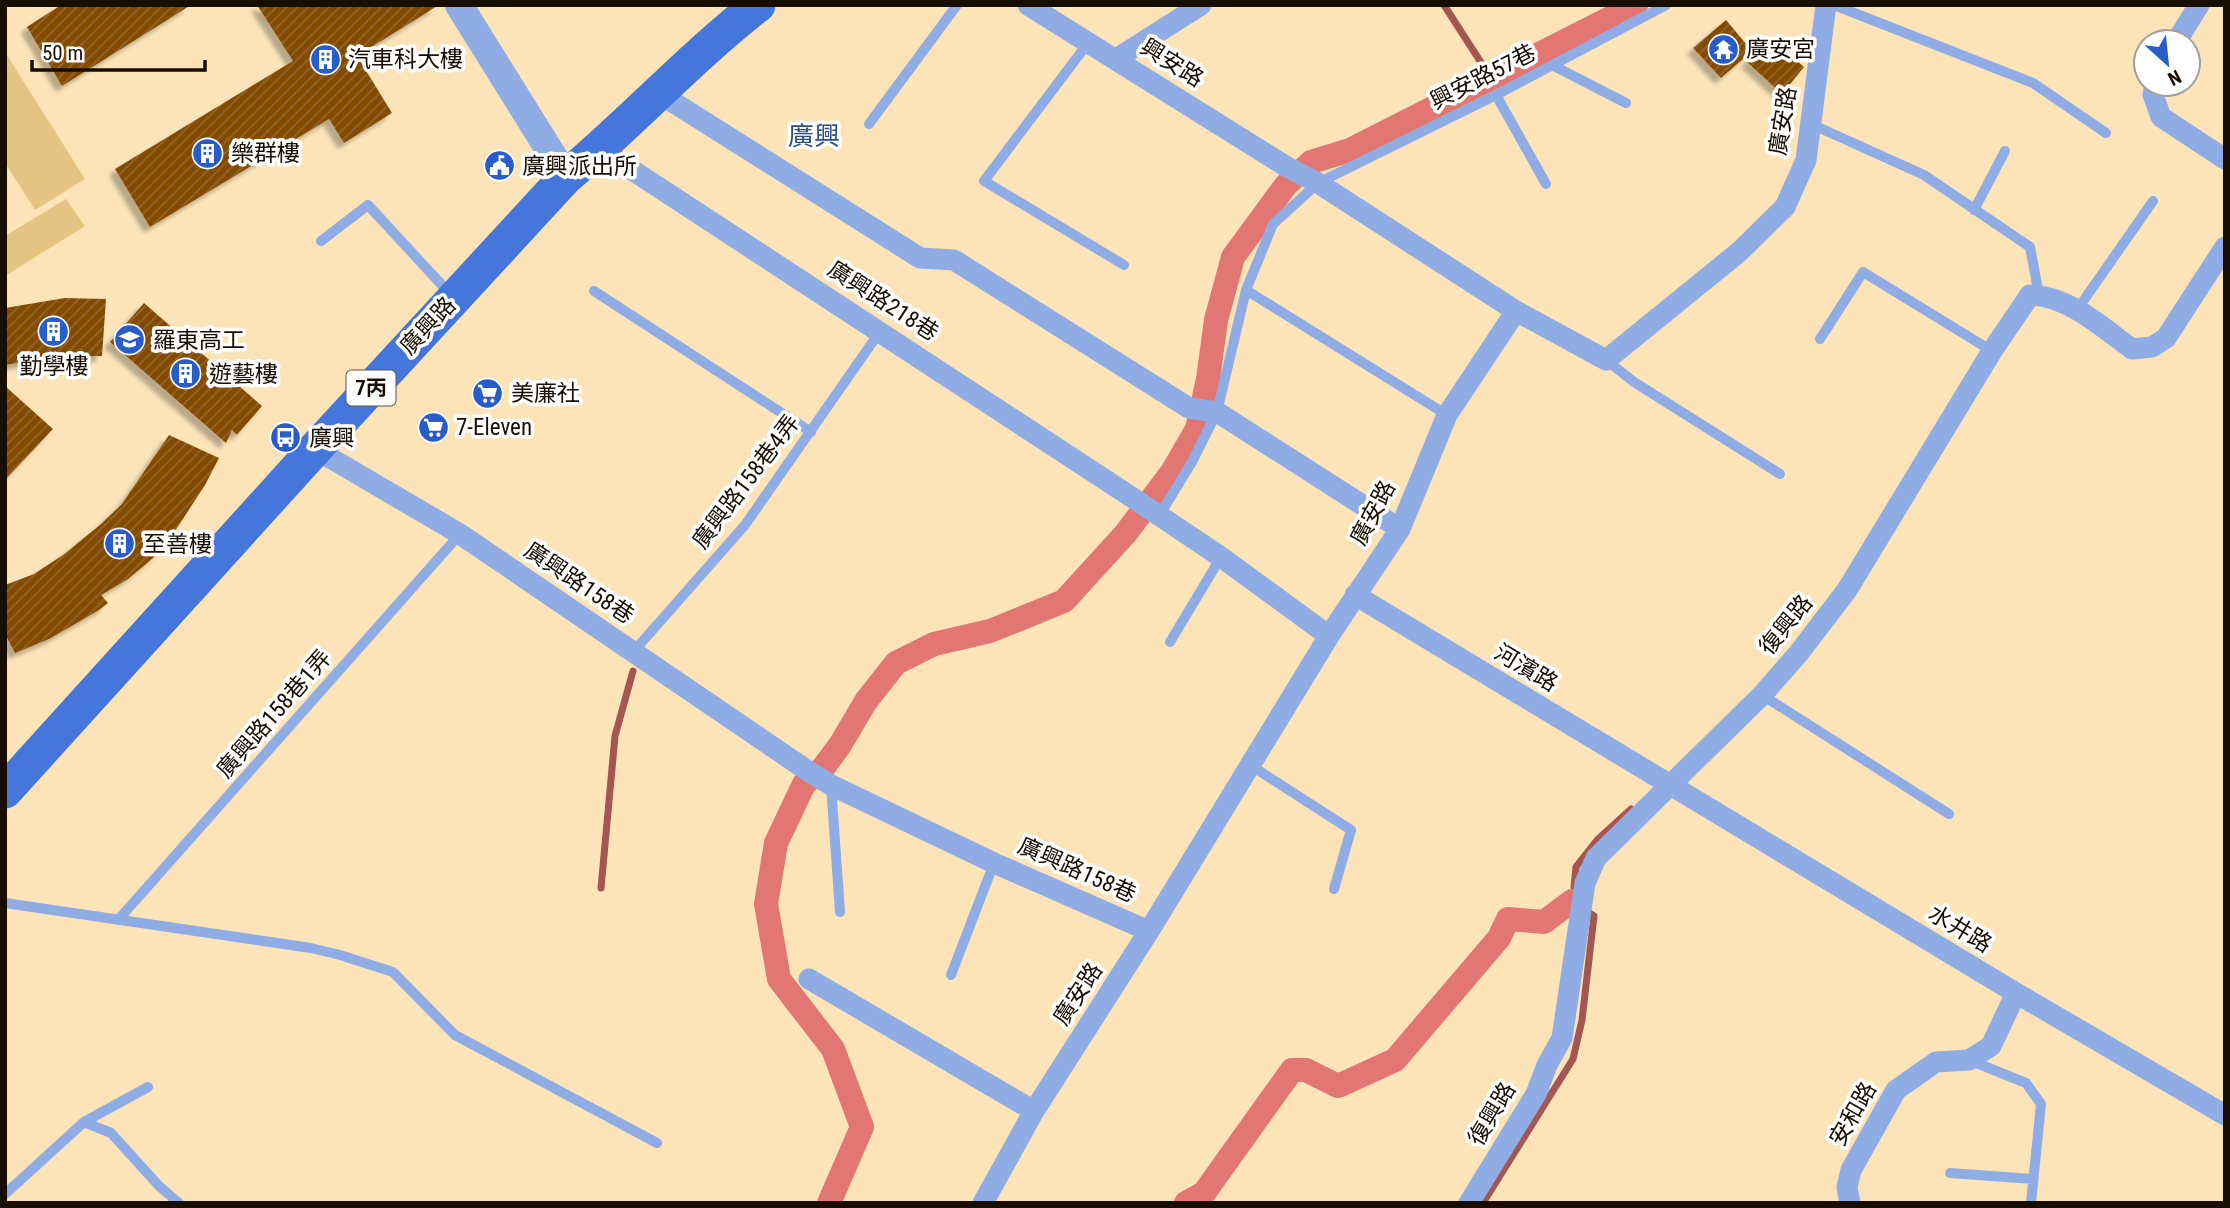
<svg xmlns="http://www.w3.org/2000/svg" width="2230" height="1208" font-family="'Roboto Condensed','Noto Sans TC',sans-serif">
  <style>
    .pitch { fill: #e5c383 }
    .lines { fill: none; stroke-linecap: round; stroke-linejoin: round }
    .stream { stroke: #a45650; stroke-width: 7 }
    .canal { stroke: #e17673; stroke-width: 24 }
    .building { fill: url(#building-hatch); filter: url(#shadow) }
    .service { stroke: #8fade4; stroke-width: 10 }
    .minor { stroke: #8fade4; stroke-width: 21 }
    .tertiary { stroke: #8fade4; stroke-width: 28 }
    .primary { stroke: #4476db; stroke-width: 35 }
    .labels { text-anchor: middle; dominant-baseline: central; stroke-width: 7; stroke-linejoin: round; paint-order: stroke }
    .shield { fill: #fff; stroke: #5d564c; stroke-width: 2 }
    .shield-label { font-size: 21px; font-weight: bold; fill: #170d00 }
    .poi-label { font-size: 23px; fill: #170d00; stroke: #fff; text-anchor: start }
    .street-label { font-size: 23px; fill: #170d00; stroke: #fff }
    .quarter-label { font-size: 26px; fill: #304c85; stroke: #fff }
  </style>
  <defs>
    <pattern id="building-hatch" width="6" height="6" patternUnits="userSpaceOnUse" patternTransform="scale(1.75)"><rect width="6" height="6" fill="#844b02"/><path d="M-1 1l2-2M0 6l6-6M5 7l2-2" fill="none" stroke="#91662e"/></pattern>
    <filter id="shadow"><feDropShadow dx="-6" dy="6" stdDeviation="2" flood-color="#0004"/></filter>
  </defs>
  <rect width="100%" height="100%" fill="#fce4b8"/>
  <path class="pitch" d="M5 52 85 179 35 210 5 163Z
    M66 199 85 226 5 276V236Z"/>
  <g class="lines">
    <path class="stream" d="M1444 5 1491 78
      M1574 887 1576 867 1598 839 1631 809
      M601 888 615 736 633 671
      M1483 1203 1573 1059 1582 1020 1594 916 1585 910"/>
    <path class="canal" d="M829 1203 862 1127 833 1049 779 979 766 904 776 843 804 784 823 768 840 745 866 701 896 663 934 644 990 631 1064 601 1126 533 1172 472 1197 429 1208 379 1216 320 1233 257 1286 185 1311 162 1350 150 1636 5
      M1186 1203 1204 1193 1292 1070H1306L1338 1086 1395 1060 1499 938 1508 919 1544 922 1572 901"/>
  </g>
  <path class="building" d="M61 5H191L62 86 27 27Z
    M257 5H439L357 56 392 113 344 143 329 119 150 227 115 169 293 61Z
    M1726 20 1752 51 1721 78 1693 48Z
    M1770 37 1804 67 1782 94 1747 62Z
    M65 298 106 299 102 356 55 357 5 365V308Z
    M144 303 262 406 237 435 232 430 226 443 110 342Z
    M5 386 53 429 5 480Z
    M169 435 219 458 205 485 173 534 153 558 128 579 101 595 108 603 99 610 49 639 15 653 5 634V585L34 574 63 555 100 525 122 504Z"/>
  <g class="lines">
    <path class="service" d="M1834 5 2033 83 2106 133
      M1088 43 984 181 1124 265
      M1552 65 1626 103
      M1496 95 1546 184
      M869 124 957 5
      M1811 124 1924 175 2030 247 2039 295
      M1974 210 2005 151
      M321 241 368 205 452 296
      M1246 290 1447 415
      M594 291 811 432
      M2077 310 2153 201
      M1820 339 1863 272 1992 351
      M1606 360 1634 382 1780 474
      M1159 516 1192 462 1217 412 1246 290 1273 224 1318 183 1496 95 1666 5
      M1170 642 1221 557
      M634 651 745 525 881 330
      M1762 695 1949 814
      M1250 765 1351 830 1334 889
      M831 785 840 912
      M5 903 311 948 340 955 393 972 455 1035 657 1143
      M118 920 460 534
      M951 975 994 863
      M1969 1060 2026 1083 2041 1104 2031 1203
      M84 1122 148 1087
      M1950 1173 2033 1179
      M5 1194 84 1122 111 1133 159 1186 179 1203"/>
    <path class="minor" d="M1028 5 1287 167 1318 183 1516 311 1606 360 1739 252 1785 207 1806 160 1826 5
      M2176 42 2199 5
      M1116 59 1201 5
      M2155 84 2153 95 2161 117 2225 159
      M657 92 920 258 954 260 1189 408 1217 412 1400 529
      M600 149 1136 500 1221 557 1329 636
      M315 449 460 534 808 771 831 785 994 863 1149 931
      M1355 595 2016 993 2225 1115
      M809 979 1034 1111
      M983 1203 1034 1111 1149 931 1329 636 1400 529 1447 415 1516 311
      M1469 1203 1536 1094 1547 1065 1562 1038 1585 883 1596 858 1762 695 1798 654 1847 590 1992 351 2030 295C2069 296 2103 328 2132 349L2152 347 2166 338 2225 247
      M1850 1203 1847 1187 1851 1170 1896 1090 1936 1062 1969 1060 1991 1046 2016 993"/>
    <path class="tertiary" d="M459 5 566 177"/>
    <path class="primary" d="M5 791 315 449 566 177C632 122 690 58 758 5"/>
  </g>
  <defs>
    <symbol id="temple-disc" viewBox="-11 -11 22 22"><circle r="9.5" fill="#275cc9" stroke="#fff"/><path d="M0-6L5-2H3V0L6.5 2.5H4V6H1.5V3h-3V6H-4V2.5H-6.5L-3 0V-2H-5Z" fill="#fff"/></symbol>
    <symbol id="building-disc" viewBox="-11 -11 22 22"><circle r="9.5" fill="#275cc9" stroke="#fff"/><path d="M-4-6H4V6H1V3H-1V6H-4ZM-2.5-4.3h1.7v1.8h-1.7ZM.8-4.3h1.7v1.8H.8ZM-2.5-1h1.7V.8h-1.7ZM.8-1h1.7V.8H.8Z" fill="#fff"/></symbol>
    <symbol id="civic-disc" viewBox="-11 -11 22 22"><circle r="9.5" fill="#275cc9" stroke="#fff"/><path d="M-.6-6.5H3V-4.5H.6V-3L4-1V1h2V6H-6V1h2V-1L-.6-3ZM-1.2 2.5V6h2.4V2.5Z" fill="#fff"/></symbol>
    <symbol id="school-disc" viewBox="-11 -11 22 22"><circle r="9.5" fill="#275cc9" stroke="#fff"/><path d="M0-5L7-2L0 1L-7-2ZM-4 1L0 2.5L4 1V4Q0 6-4 4Z" fill="#fff"/></symbol>
    <symbol id="supermarket-disc" viewBox="-11 -11 22 22"><circle r="9.5" fill="#275cc9" stroke="#fff"/><path d="M-6-5.5h2.5l.6 2H6L4.5 2H-2.5L-4.4-4H-6ZM-1.5 3.2a1.3 1.3 0 1 0 .1 0ZM3 3.2a1.3 1.3 0 1 0 .1 0Z" fill="#fff"/></symbol>
    <symbol id="bus-disc" viewBox="-11 -11 22 22"><circle r="9.5" fill="#275cc9" stroke="#fff"/><path d="M-5-6H5V4H4V6H2V4H-2V6H-4V4H-5ZM-3.5-4V0h7V-4ZM-3.5 1.2v1.5H-2V1.2ZM2 1.2v1.5H3.5V1.2Z" fill="#fff"/></symbol>
  </defs>
  <g fill-rule="evenodd">
    <use href="#temple-disc" x="1706" y="32" width="35" height="35"/>
    <use href="#building-disc" x="308" y="42" width="35" height="35"/>
    <use href="#building-disc" x="190" y="136" width="35" height="35"/>
    <use href="#civic-disc" x="482" y="148" width="35" height="35"/>
    <use href="#building-disc" x="36" y="314" width="35" height="35"/>
    <use href="#school-disc" x="112" y="322" width="35" height="35"/>
    <use href="#building-disc" x="168" y="356" width="35" height="35"/>
    <use href="#supermarket-disc" x="470" y="376" width="35" height="35"/>
    <use href="#supermarket-disc" x="416" y="410" width="35" height="35"/>
    <use href="#bus-disc" x="268" y="420" width="35" height="35"/>
    <use href="#building-disc" x="102" y="526" width="35" height="35"/>
  </g>
  <g class="labels">
    <rect class="shield" x="346.5" y="370.5" width="49" height="35" rx="5"/>
    <g class="shield-label">
      <text x="371" y="388">7丙</text>
    </g>
    <g class="poi-label">
      <text x="1746" y="49">廣安宮</text>
      <text x="348" y="59">汽車科大樓</text>
      <text x="231" y="153">樂群樓</text>
      <text x="522" y="166">廣興派出所</text>
      <text x="153" y="340">羅東高工</text>
      <text x="54" y="366" text-anchor="middle">勤學樓</text>
      <text x="209" y="374">遊藝樓</text>
      <text x="511" y="393">美廉社</text>
      <text x="456" y="427">7-Eleven</text>
      <text x="309" y="438">廣興</text>
      <text x="143" y="544">至善樓</text>
    </g>
    <g class="street-label">
      <text transform="translate(1172 63) rotate(32)">興安路</text>
      <text transform="translate(1483 77) rotate(-27)">興安路57巷</text>
      <text transform="translate(1783 121) rotate(-81)">廣安路</text>
      <text transform="translate(883 301) rotate(33)">廣興路218巷</text>
      <text transform="translate(428 326) rotate(-47)">廣興路</text>
      <text transform="translate(746 482) rotate(-53)">廣興路158巷4弄</text>
      <text transform="translate(1373 513) rotate(-62)">廣安路</text>
      <text transform="translate(579 583) rotate(34)">廣興路158巷</text>
      <text transform="translate(1786 625) rotate(-51)">復興路</text>
      <text transform="translate(1526 668) rotate(31)">河濱路</text>
      <text transform="translate(274 714) rotate(-49)">廣興路158巷1弄</text>
      <text transform="translate(1077 870) rotate(24)">廣興路158巷</text>
      <text transform="translate(1960 929) rotate(31)">水井路</text>
      <text transform="translate(1078 994) rotate(-57)">廣安路</text>
      <text transform="translate(1492 1114) rotate(-59)">復興路</text>
      <text transform="translate(1853 1114) rotate(-60)">安和路</text>
    </g>
    <g class="quarter-label">
      <text x="814" y="136">廣興</text>
    </g>
  </g>
  <rect width="2230" height="1208" fill="none" stroke="#170d00" stroke-width="14"/>
  <g transform="translate(2167 63) rotate(153)"><circle r="33" fill="#ffffff" stroke="#a29e99" stroke-width="2"/>
  <path d="M0-5L12 26L0 18L-12 26Z" fill="#275cc9"/>
  <text y="-10" font-size="19" font-weight="bold" text-anchor="middle" fill="#170d00">N</text>
  </g>
  <path d="M32 60v10h173v-10" fill="none" stroke="#170d00" stroke-width="3.5"/>
  <text x="42" y="60" font-size="21" fill="#170d00" stroke="#ffffff" stroke-width="5" paint-order="stroke">50 m</text>
</svg>
